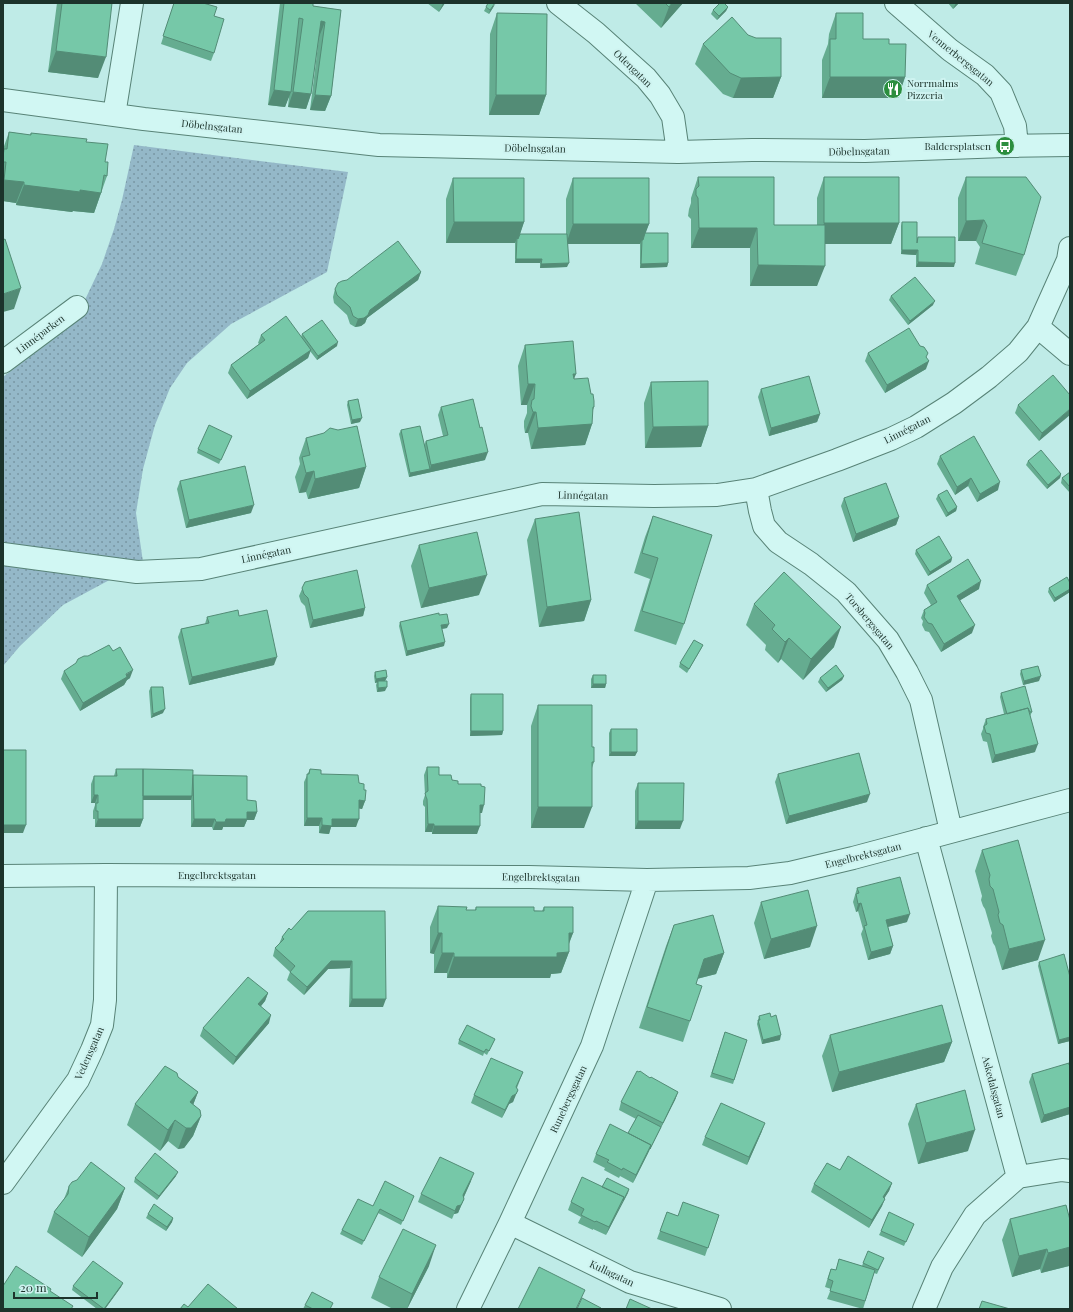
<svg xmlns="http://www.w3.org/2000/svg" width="1073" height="1312" font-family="'Playfair Display',serif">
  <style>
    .grass { fill: url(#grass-dots) }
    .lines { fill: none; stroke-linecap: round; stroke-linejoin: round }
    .minor-casing { stroke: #588377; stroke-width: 24 }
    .minor { stroke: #d1f7f3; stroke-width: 22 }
    .wall { fill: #65ac90 }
    .shaded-wall { fill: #538c76 }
    .building { fill: #76c8a8; stroke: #538c76 }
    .labels { text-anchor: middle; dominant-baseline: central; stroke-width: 4; stroke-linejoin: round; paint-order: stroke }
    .street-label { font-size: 10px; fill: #1c332b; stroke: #cef3f0 }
    .poi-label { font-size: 10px; fill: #1c332b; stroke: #cef3f0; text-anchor: start }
  </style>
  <defs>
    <pattern id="grass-dots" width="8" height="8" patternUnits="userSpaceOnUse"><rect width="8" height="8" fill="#94b8c8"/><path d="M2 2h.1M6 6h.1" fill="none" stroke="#7896a3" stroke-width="1.8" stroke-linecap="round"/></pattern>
  </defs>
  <rect width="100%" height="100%" fill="#bfebe7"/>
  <path class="grass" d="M134 145 348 172 327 272 231 324 187 363 170 388 155 425 143 469 136 513 143 562 63 605 20 646 3 666V377L70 327 83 304 102 264 114 229 122 200Z"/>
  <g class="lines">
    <defs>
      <path id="minor" d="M558 3 596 33 646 78 660 95 673 117 678 152
        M896 3 950 50 985 75 1001 92 1015 126 1017 146
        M3 100 144 119 379 145 678 152 752 150 865 151 1005 146 1070 145
        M114 115 132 3
        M1038 327 1070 354
        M3 362 77 307
        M756 489 760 511 764 526 778 542 811 564 846 592 888 640 907 672 921 700 951 831
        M3 554 137 572 201 569 542 494 654 496 717 495 756 489 837 460 891 439 916 427 954 403 989 377 1018 352 1038 327 1068 260 1070 248
        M3 876 106 875 529 877 647 880 749 878 790 873 853 858 1070 800
        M1018 1177 1062 1170 1070 1171
        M3 1183 78 1080 92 1050 102 1025 105 1000 106 875
        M510 1223 630 1282 720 1309
        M468 1309 510 1223 592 1046 647 880
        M924 1309 942 1267 975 1215 1018 1177 926 838"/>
    </defs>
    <use href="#minor" class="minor-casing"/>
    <use href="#minor" class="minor"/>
  </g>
  <path class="wall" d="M57 3H112L98 78 48 72Z
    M174 3 214 16V53L211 61 161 44Z
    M280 3H313V6L341 10 331 96 325 111 310 110 319 37 311 94 306 109 288 107 289 96 285 107 268 105Z
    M427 3H445L439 12Z
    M635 3H683L661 28Z
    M948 3H959L953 9Z
    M494 6 489 14 484 11 486 7Z
    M728 7 726 11 717 20 711 14 713 10Z
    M497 13 546 95 539 115H489L490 34Z
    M836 13 863 39 889 44 905 77 898 98H822V60L828 44 829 34Z
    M703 44 781 77 773 98H733L723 94 695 64Z
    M9 132 30 135 31 133 86 142 105 162 107 176 94 213 73 211 72 212 16 205V203L3 201V149Z
    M698 177 774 225H817V198L824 177 899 223 891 244H825L817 286H750V248H691V219L688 216 689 209 691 203V198Z
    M966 177 1024 255 1016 276 975 264 980 247 976 241H958V198Z
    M453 178 524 222 520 234H566V199L573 178 649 224 645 233 668 263 667 267 640 268V244H568L567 267 540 268V263H515V243H446V199Z
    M902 222 917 239 918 237 954 267H916V255L901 254V226Z
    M421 272 418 280 367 318 365 323 361 326 355 327 350 324 347 315 334 303 333 297 335 289Z
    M891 296 933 305 908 325 889 300Z
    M302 334 337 346 317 360 310 351 308 358 247 399 228 373 231 365 259 344 258 343 261 335 301 337Z
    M525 345 574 379 592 412V424L585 445 531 449 528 433H525L524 427V421L527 413V405H521L518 366Z
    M920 346 926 357V369L885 393 865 361 868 353Z
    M651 382 708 426 701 447 645 448 644 403Z
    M761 389 820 414 817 422 769 436 758 397Z
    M1070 395 1039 441 1015 413 1018 405Z
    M348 401 360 422 351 424 347 405Z
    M441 407 485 460 409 477 399 434 401 430 424 445 426 441 443 436 438 415Z
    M232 436 219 464 197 453 198 449Z
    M306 438 366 467 359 488 308 499 306 492 299 493 295 477 300 464 299 458Z
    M940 456 998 490 977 502 968 486 955 495 937 464Z
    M1028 461 1061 474 1060 478 1047 489 1026 465Z
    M1070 472V493L1061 483 1062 478Z
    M180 481 251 513 186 528 177 489Z
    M938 495 957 507 956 511 946 517 936 499Z
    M844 498 899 517 896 525 853 542 841 506Z
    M653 516 684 624 676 645 634 631 650 579 634 573 645 537Z
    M535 519 591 600 584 621 539 627 527 540Z
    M419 545 479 595 421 608 411 566Z
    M916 550 952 558 951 562 928 576 915 554Z
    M305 582 365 608 363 616 310 628 305 606 301 602 299 596Z
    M1070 583V592L1054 602 1048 592 1049 588Z
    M927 585 979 589 960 600 972 633 941 652 929 632 925 631 922 625 923 621 921 618 924 610 931 605 924 593Z
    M754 604 834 647 803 680 781 659 778 663 765 650 766 645 746 625Z
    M239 616 274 665 189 685 178 637 181 629 205 624 207 617Z
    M400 622 447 628 442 629 444 646 406 656 399 626Z
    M703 645 701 649 687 673 679 667 680 663Z
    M1021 670 1039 681 1023 685 1020 674Z
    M64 671 130 678 127 680 124 685 80 711 61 679Z
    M375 672 387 677 385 681V691L377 692 376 685 377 682 375 683 374 676Z
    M593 675 606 684 605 688H591V679Z
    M844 676 842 680 826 692 818 682 820 678Z
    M151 687 163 713 151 718 149 691Z
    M1001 693 1032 712 1030 716 1035 752 992 763 987 742 983 741 981 734 983 729V727L986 719 1004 714 1000 697Z
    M471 694 503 731 502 735 470 736V698Z
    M538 705 592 747 594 762 592 768 584 828H531V726Z
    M611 729 637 752 635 756H609V733Z
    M427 767 439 775 452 780 458 784 482 813H480L477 834H432V832H425V807L423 805V801L425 795 424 775Z
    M116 769 193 778V775L247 800 257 812 254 820H247L244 827H223L222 830H213L212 827H191V799V800H143V819L140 827H95V819H93V811L95 805V803H91V784L94 776H114Z
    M310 769 321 774 359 783 364 790 365 801 362 809 359 808 356 827H331L329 834 319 833V826H304V782Z
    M778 774 867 802 786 824 775 782Z
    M638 783 680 829H635V791Z
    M982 850 1038 960 1002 970 995 946 993 943 991 936 992 933 985 909 983 906 981 900 982 896 975 871Z
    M857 888 907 922 888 927 893 946 890 954 868 960 861 934 863 929 858 911 856 912 853 902Z
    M761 902 810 947 764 959 754 923Z
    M438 906 466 910H475L476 907 542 911 544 907 573 933 569 944V952L561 973 551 974 550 978H447V973H434V954L430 953V927Z
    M385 911 383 1007H349L350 968 328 969 304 995 287 980 290 972 273 956 275 948 279 944 282 937 291 930Z
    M674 925 724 953 716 974 697 979 696 984 690 1021 683 1042 639 1028 666 946Z
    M1039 962 1070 977V1041L1058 1044 1038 966Z
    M268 993 265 1001 261 1006 269 1023 233 1065 200 1036 203 1028Z
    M759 1016 780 1040 762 1044 757 1024Z
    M725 1032 747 1040 733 1084 710 1077Z
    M830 1035 952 1042 944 1062 832 1092 822 1056Z
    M495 1039 487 1055 484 1053 483 1056 458 1044 459 1040Z
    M1069 1065H1070V1114L1041 1123 1029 1082 1032 1074Z
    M523 1072 517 1088 513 1102 509 1104 502 1118 471 1103 474 1095Z
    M178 1077 198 1092 193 1105 201 1116 193 1136 184 1148 178 1149 168 1141 160 1151 127 1125 135 1104Z
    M650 1078 678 1092 675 1100 633 1183 620 1176 619 1178 604 1170 605 1168 593 1162 596 1154 628 1133 636 1119 619 1110 621 1102Z
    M916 1104 968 1151 918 1164 908 1124Z
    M762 1131 747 1165 702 1145 705 1137Z
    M176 1176 157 1200 134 1182 135 1178Z
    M471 1181 464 1197V1199L458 1213 454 1214 452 1219 418 1202 421 1194Z
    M892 1183 889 1191 884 1198 882 1206 869 1228 811 1192 814 1184Z
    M69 1186 125 1188 117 1209 82 1257 47 1232 54 1212 64 1199Z
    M602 1187 629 1189 606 1235 593 1229V1230L578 1223 581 1217 568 1210 571 1202Z
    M414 1196 401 1225 378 1213 362 1245 340 1234 342 1230 373 1206Z
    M667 1212 678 1216 719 1215 705 1256 657 1239Z
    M148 1214 173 1218 172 1222 166 1231 146 1218Z
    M1010 1219 1070 1220V1264L1069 1266 1041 1273 1040 1269 1012 1277 1002 1240Z
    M914 1224 904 1246 879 1235 881 1231Z
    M884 1258 877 1274 874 1273 863 1309 827 1299 831 1289 825 1287 828 1277 831 1269 836 1270 839 1259 862 1266 863 1263Z
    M429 1266 407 1309H393L371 1298 379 1277Z
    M123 1283 121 1287 105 1309H97L72 1290 73 1286Z
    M305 1305 331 1309H303Z"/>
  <path class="shaded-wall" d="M443 3H445L439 12Z
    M496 3 494 6 489 14 490 10Z
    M672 3H683L661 28 669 7Z
    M956 3H959L953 9Z
    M728 7 726 11 717 20 719 16Z
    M321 21 325 22 319 37 315 36Z
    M56 51 106 57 98 78 48 72Z
    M781 77 773 98H733L741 78Z
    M830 77H905L898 98H822Z
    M274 90 291 92 285 107 268 105Z
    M293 92 311 94 306 109 288 107Z
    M315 95 331 96 325 111 310 110Z
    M496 95H546L539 115H489Z
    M4 180 24 182 16 203 3 201V181Z
    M24 185 80 190 101 193 94 213 73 211 72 212 16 205Z
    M984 220 976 241H958L966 221Z
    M454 222H524L517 243V238L515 243H446Z
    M824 223H899L891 244H817Z
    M573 224H649L642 243V240L640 244H566Z
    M699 228H757L750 248H691Z
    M902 250H918L916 255 901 254Z
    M516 259H542L540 263H515Z
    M918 262 955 263 954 267H916Z
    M569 263 567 267 540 268 541 264Z
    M668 263 667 267 640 268 641 264Z
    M758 265 825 266 817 286H750Z
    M421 272 418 280 367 318 365 323 361 326 355 327 358 319Z
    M21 288 14 309 3 312V294Z
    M935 301 933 305 908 325 910 321Z
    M338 342 337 346 317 360 318 356Z
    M311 350 308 358 247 399 250 391Z
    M929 361 926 369 885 393 887 385Z
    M573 374H576L568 394Z
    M528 384H535L527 405H521Z
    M594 407 588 424H592L585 445 531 449 538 428Z
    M1070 409V415L1039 441 1042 433Z
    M533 412H536L528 433H525Z
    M820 414 817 422 769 436 771 428Z
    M362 418 360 422 351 424 352 420Z
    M708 426 701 447 645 448 653 427Z
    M488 452 485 460 409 477 410 473 430 469 431 465Z
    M366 467 359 488 308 499 315 479Z
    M314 471 306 492 299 493 306 473Z
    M1061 474 1060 478 1047 489 1048 485Z
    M971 478 968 486 955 495 957 487Z
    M1000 482 998 490 977 502 980 494Z
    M254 505 251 513 186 528 189 520Z
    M957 507 956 511 946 517 948 513Z
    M899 517 896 525 853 542 856 534Z
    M952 558 951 562 928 576 930 572Z
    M487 575 479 595 421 608 429 588Z
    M981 581 979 589 954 604 957 596Z
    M1070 589V592L1054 602 1055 598Z
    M591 600 584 621 539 627 547 607Z
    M365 608 363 616 310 628 313 620Z
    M449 624 447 628 440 629 441 625Z
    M975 625 972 633 941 652 944 644Z
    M841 627 834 647 803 680 811 659Z
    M789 638 781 659 778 663 785 642Z
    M445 642 444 646 406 656 407 651Z
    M277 657 274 665 189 685 192 677Z
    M133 670 130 678 127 680 124 685 80 711 83 703Z
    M844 676 842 680 826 692 828 688Z
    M1041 676 1039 681 1023 685 1024 681Z
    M387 677 385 681 375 683 376 679Z
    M593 684H606L605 688H591Z
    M387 687 385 691 377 692 378 688Z
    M165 709 163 713 151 718 153 714Z
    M471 731H503L502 735 470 736Z
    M1038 744 1035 752 992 763 995 755Z
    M611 752H637L635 756H609Z
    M870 794 867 802 786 824 789 816Z
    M94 795H98L95 803H91Z
    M142 796H192L191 800H140Z
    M359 800 365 801 362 809 356 808Z
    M480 805H484L482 813H478Z
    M538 807H592L584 828H531Z
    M247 812H257L254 820H247L244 827H223L226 819Z
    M307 818H322L319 826H304Z
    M98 819H143L140 827H95Z
    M194 819H215L212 827H191Z
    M332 819H359L356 827H331L329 834 319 833 322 825Z
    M638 821H683L680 829H635Z
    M216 822H225L222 830H213Z
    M428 824H434L432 832H425Z
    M3 825H26L23 833H3Z
    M434 826H480L477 834H432Z
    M861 903 858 911 856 912 858 904Z
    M910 914 907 922 883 928 886 920Z
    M817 926 810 947 764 959 771 939Z
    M438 933H442L434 954 430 953Z
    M569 933H573L565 953 569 952 561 973 551 974 550 978H447L454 957 557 953Z
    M1045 940 1038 960 1002 970 1009 949Z
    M893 946 890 954 868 960 871 952Z
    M442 953H454L447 973H434Z
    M724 953 716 974 696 979 704 959Z
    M331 961H352L350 968 328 969 304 995 307 987Z
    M268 993 265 1001 256 1012 258 1004Z
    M352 999H386L383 1007H349Z
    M271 1015 269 1023 233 1065 236 1057Z
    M781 1035 780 1040 762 1044 763 1040Z
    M1070 1037V1041L1058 1044 1059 1040Z
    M952 1042 944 1062 832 1092 839 1072Z
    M518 1090 513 1102 509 1104 502 1118 505 1110 512 1096Z
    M198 1092 190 1113V1102Z
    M678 1092 675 1100 648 1153 650 1149Z
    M1070 1107V1114L1041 1123 1044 1115Z
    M201 1116 193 1136 184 1148 178 1149 186 1128Z
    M175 1120 168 1141 160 1151 168 1130Z
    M765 1123 762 1131 747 1165 749 1157Z
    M975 1130 968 1151 918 1164 926 1143Z
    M651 1145 648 1153 633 1183 636 1175Z
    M178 1172 176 1176 157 1200 159 1196Z
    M474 1173 471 1181 461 1203 463 1195Z
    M892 1183 889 1191 880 1205 883 1197Z
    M125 1188 117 1209 82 1257 89 1237Z
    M629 1189 628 1193 606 1235 609 1227Z
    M464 1199 458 1213 454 1214 452 1219 457 1206Z
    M885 1199 882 1206 869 1228 872 1220Z
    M173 1218 172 1222 166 1231 167 1227Z
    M436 1245 429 1266 407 1309 412 1294Z
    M1070 1247V1264L1069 1266 1041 1273 1048 1253Z
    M1047 1249 1040 1269 1012 1277 1019 1256Z
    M123 1283 121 1287 105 1309H104Z"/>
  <path class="building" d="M62 3H112L106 57 56 51Z
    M174 3H203L217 7 214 16 224 19 214 53 163 36Z
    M284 3H313V6L341 10 331 96 315 95 325 22 321 21 311 94 293 92 303 19 299 18 291 92 274 90Z
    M488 3H495L490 10 486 7Z
    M665 3H672L669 7Z
    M720 3H724L728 7 719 16 713 10Z
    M497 13 547 14 546 95H496Z
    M836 13H863V39H889V44H906L905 77H830V39H836Z
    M732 17 748 35 756 38H781V77L741 78 730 73 703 44Z
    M9 132 31 135V133L87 139 86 142 108 144 105 162H108L107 176 104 175 101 193 80 190V192L24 185V182L4 180 6 162H3V157L4 149H7Z
    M698 177H774V225H825V266L758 265 757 228H699L698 198 696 195V189L699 186Z
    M824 177H899V223H824Z
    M966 177H1026L1041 197 1024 255 982 243 987 226 984 220 966 221Z
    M453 178H524V222H454Z
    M573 178H649V224H573Z
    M902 222H917V243L918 237H955V263L918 262V250H902Z
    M645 233H668V263L641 264 642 240H643Z
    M520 234H567L569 263 541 264 542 259H516L517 238 518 239Z
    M5 239 21 288 3 294V240Z
    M398 241 421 272 370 310 368 315 364 318 358 319 353 316 350 307 337 295 335 289 338 283 342 281 347 280Z
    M915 277 935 301 910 321 891 296Z
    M286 316 311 350 250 391 231 365 265 340 261 335Z
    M322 320 338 342 318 356 302 334Z
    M909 328 920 346 924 347 928 353 926 357 929 361 887 385 868 353Z
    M573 341 576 374H573L574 379 588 378 591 394H593L594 401V407H593L592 424 538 428 536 412H533L531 406 532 400 534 399 535 384H528L525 345Z
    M1053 375 1070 395V409L1042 433 1018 405Z
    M809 376 820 414 771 428 761 389Z
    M708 381V426L653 427 651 382Z
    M358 399 362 418 352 420 348 401Z
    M473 399 480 428 482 427 488 452 431 465 426 441 448 435 441 407Z
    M209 425 232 436 221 460 198 449Z
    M357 426 366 467 315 479 314 471 306 473 302 457 310 455 306 438 324 433 330 428 338 430Z
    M420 426 430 469 410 473 401 430Z
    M974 436 1000 482 980 494 971 478 957 487 940 456Z
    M1041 450 1061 474 1048 485 1028 461Z
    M245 466 254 505 189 520 180 481Z
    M1070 472V487L1062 478Z
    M886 483 899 517 856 534 844 498Z
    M947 490 957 507 948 513 938 495Z
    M579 512 591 600 547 607 535 519Z
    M653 516 712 535 684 624 642 611 658 558 642 553Z
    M477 532 487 575 429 588 419 545Z
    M939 536 952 558 930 572 916 550Z
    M968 559 981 581 957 596 975 625 944 644 932 624 928 623 924 617 925 613 924 610 937 602 927 585Z
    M357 570 365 608 313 620 308 598 304 594 302 588 305 582Z
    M784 572 841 627 811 659 789 638 785 642 772 629 775 625 754 604Z
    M1067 577 1070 583V589L1055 598 1049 588Z
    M238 610 239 616 267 610 277 657 192 677 181 629 209 623 207 617Z
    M439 613V615L447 614 449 624 441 625 445 642 407 651 400 622Z
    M694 640 703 645 689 669 680 663Z
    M109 645 113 651 120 647 133 670 126 674 127 677 83 703 64 671 76 663 78 659 84 656H88Z
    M836 665 844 676 828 688 820 678Z
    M1038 666 1041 676 1024 681 1021 670Z
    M386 670 387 677 376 679 375 672Z
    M593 675H606V684H593Z
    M378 681H387V687L378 688Z
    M1025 686 1032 712H1030L1028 708 1007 714 1001 693Z
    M151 687H163L165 709 153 714Z
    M471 694H503V731H471Z
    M538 705H592V747H594V762H592V807H538Z
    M1028 708 1038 744 995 755 990 734 986 733 984 726 987 724 986 719Z
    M611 729H637V752H611Z
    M3 750H26V825H3Z
    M859 753 870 794 789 816 778 774Z
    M427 767H439V775H451L452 780 458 781V784H481V786L485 787 484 805H480V826H434V824H428L427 799 426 797 425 793 428 791Z
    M116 769H143V819H98V811H96V803H98V795H94V776H117Z
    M143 769 193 770 192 796H143Z
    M310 769 321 770V774L358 775 359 783 364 784V790H366L365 801 359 800V819H332V826L322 825V818H307V774H309Z
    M193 775 247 776V800L256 801 257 812H247V819H226L225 822H216L215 819H194Z
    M638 783H684L683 821H638Z
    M1018 840 1045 940 1009 949 1003 925 1000 923 998 915 999 912 993 889 990 886 989 879 990 875 982 850Z
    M900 877 910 914 886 920 893 946 871 952 864 926 867 925 861 903 858 904 856 894 859 893 857 888Z
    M808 890 817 926 771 939 761 902Z
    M438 906 467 907 466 910H476V907H534V911H544V907H573V933H569V952L557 953V957H454V953H442V933H438Z
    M308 911H385L386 999H352V961H331L307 987 290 972 295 966 275 948 284 939 282 937 289 928 291 930Z
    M713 915 724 953 704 959 696 984 702 986 690 1021 647 1007 674 925Z
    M1064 954 1070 977V1037L1059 1040 1039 962Z
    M248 977 268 993 258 1004 271 1015 236 1057 203 1028Z
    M942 1005 952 1042 839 1072 830 1035Z
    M770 1013 771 1017 776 1015 781 1035 763 1040 758 1020H760L759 1016Z
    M467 1025 495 1039 489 1051 486 1049 484 1052 459 1040Z
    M725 1032 747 1040 734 1080 712 1073Z
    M491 1058 523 1072 516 1087 518 1090 516 1094 512 1096 505 1110 474 1095Z
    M1069 1063V1065H1070V1107L1044 1115 1032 1074Z
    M165 1066 177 1073 178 1077 198 1092 190 1102 200 1110 201 1116 191 1128H186L175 1120 168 1130 135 1104Z
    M637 1071 639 1072 640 1071 650 1078 651 1077 678 1092 663 1123 621 1102Z
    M965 1090 975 1130 926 1143 916 1104Z
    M721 1103 765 1123 749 1157 705 1137Z
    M638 1115 661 1127 650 1149 651 1145 628 1133Z
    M610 1124 651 1145 636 1175 623 1168 622 1170 607 1162 609 1160 596 1154Z
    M155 1153 178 1172 159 1196 135 1178Z
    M848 1156 892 1183 883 1197 885 1199 872 1220 814 1184 827 1163 840 1170Z
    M440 1157 474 1173 463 1195 464 1199 461 1205 457 1206 455 1211 421 1194Z
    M91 1162 125 1188 89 1237 54 1212 68 1194 69 1186 72 1182 77 1180Z
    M582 1177 624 1197 609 1227 596 1221 595 1222 581 1215 584 1209 571 1202Z
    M607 1178 629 1189 623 1201 624 1197 602 1187Z
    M385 1181 414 1196 403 1221 380 1209 364 1241 342 1230 358 1199 373 1206Z
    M683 1202 719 1215 708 1248 660 1231 667 1212 678 1216Z
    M154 1204 173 1218 167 1227 148 1214Z
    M1066 1205 1070 1220V1247L1048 1253 1047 1249 1019 1256 1010 1219Z
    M889 1212 914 1224 906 1242 881 1231Z
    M403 1229 436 1245 412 1294 379 1277Z
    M868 1251 884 1258 878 1270 863 1263Z
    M839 1259 875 1270 865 1301 830 1291 833 1281 828 1279 831 1269 836 1270Z
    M93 1261 123 1283 104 1309 73 1286Z
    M16 1266 51 1289 50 1291 73 1306 71 1309H3V1286Z
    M539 1267 585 1290 576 1309H518Z
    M208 1284 238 1309H180L184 1304 188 1307Z
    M312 1292 333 1303 330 1309H313L305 1305Z
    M582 1298 601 1308V1309H577Z
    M630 1299 652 1309H626Z
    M982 1301 1010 1309H979Z"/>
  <defs>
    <symbol id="restaurant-disc" viewBox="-11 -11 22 22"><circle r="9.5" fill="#2b8e3e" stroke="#cef3f0"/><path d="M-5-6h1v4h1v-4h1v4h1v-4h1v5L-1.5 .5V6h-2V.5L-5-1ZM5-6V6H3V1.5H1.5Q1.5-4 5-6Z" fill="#fff"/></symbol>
    <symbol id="bus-disc" viewBox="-11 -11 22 22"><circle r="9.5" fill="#2b8e3e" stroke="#cef3f0"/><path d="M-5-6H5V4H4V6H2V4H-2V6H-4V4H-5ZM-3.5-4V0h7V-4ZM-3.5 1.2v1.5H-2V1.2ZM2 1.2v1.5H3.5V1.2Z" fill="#fff"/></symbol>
  </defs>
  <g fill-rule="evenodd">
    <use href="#restaurant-disc" x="882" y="78" width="22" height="22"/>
    <use href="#bus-disc" x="994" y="135" width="22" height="22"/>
  </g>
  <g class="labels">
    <g class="street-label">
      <text transform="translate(961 58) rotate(39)">Vennerbergsgatan</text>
      <text transform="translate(633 68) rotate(44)">Odengatan</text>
      <text transform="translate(212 126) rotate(6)">Döbelnsgatan</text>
      <text transform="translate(535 148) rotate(1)">Döbelnsgatan</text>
      <text transform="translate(859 151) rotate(-1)">Döbelnsgatan</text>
      <text transform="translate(40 334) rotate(-37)">Linnéparken</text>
      <text transform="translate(907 429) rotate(-27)">Linnégatan</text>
      <text transform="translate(583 495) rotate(1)">Linnégatan</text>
      <text transform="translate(266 554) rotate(-12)">Linnégatan</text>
      <text transform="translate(870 621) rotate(50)">Torsbergsgatan</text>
      <text transform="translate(863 855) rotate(-14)">Engelbrektsgatan</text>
      <text x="217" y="875">Engelbrektsgatan</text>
      <text transform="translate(541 877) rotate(1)">Engelbrektsgatan</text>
      <text transform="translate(89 1053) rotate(-66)">Vedensgatan</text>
      <text transform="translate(994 1087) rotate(75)">Askedalsgatan</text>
      <text transform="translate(568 1099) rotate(-65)">Runebergsgatan</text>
      <text transform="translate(612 1273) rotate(25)">Kullagatan</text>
    </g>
    <g class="poi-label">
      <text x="907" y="83">Norrmalms<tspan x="907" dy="12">Pizzeria</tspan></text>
      <text x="991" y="146" text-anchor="end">Baldersplatsen</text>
    </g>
  </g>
  <rect width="1073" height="1312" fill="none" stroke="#1c332b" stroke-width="8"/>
  <path d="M14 1292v6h83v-6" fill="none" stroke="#1c332b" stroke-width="2"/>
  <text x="20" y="1292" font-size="12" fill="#1c332b" stroke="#cef3f0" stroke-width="3" paint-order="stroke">20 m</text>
</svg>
